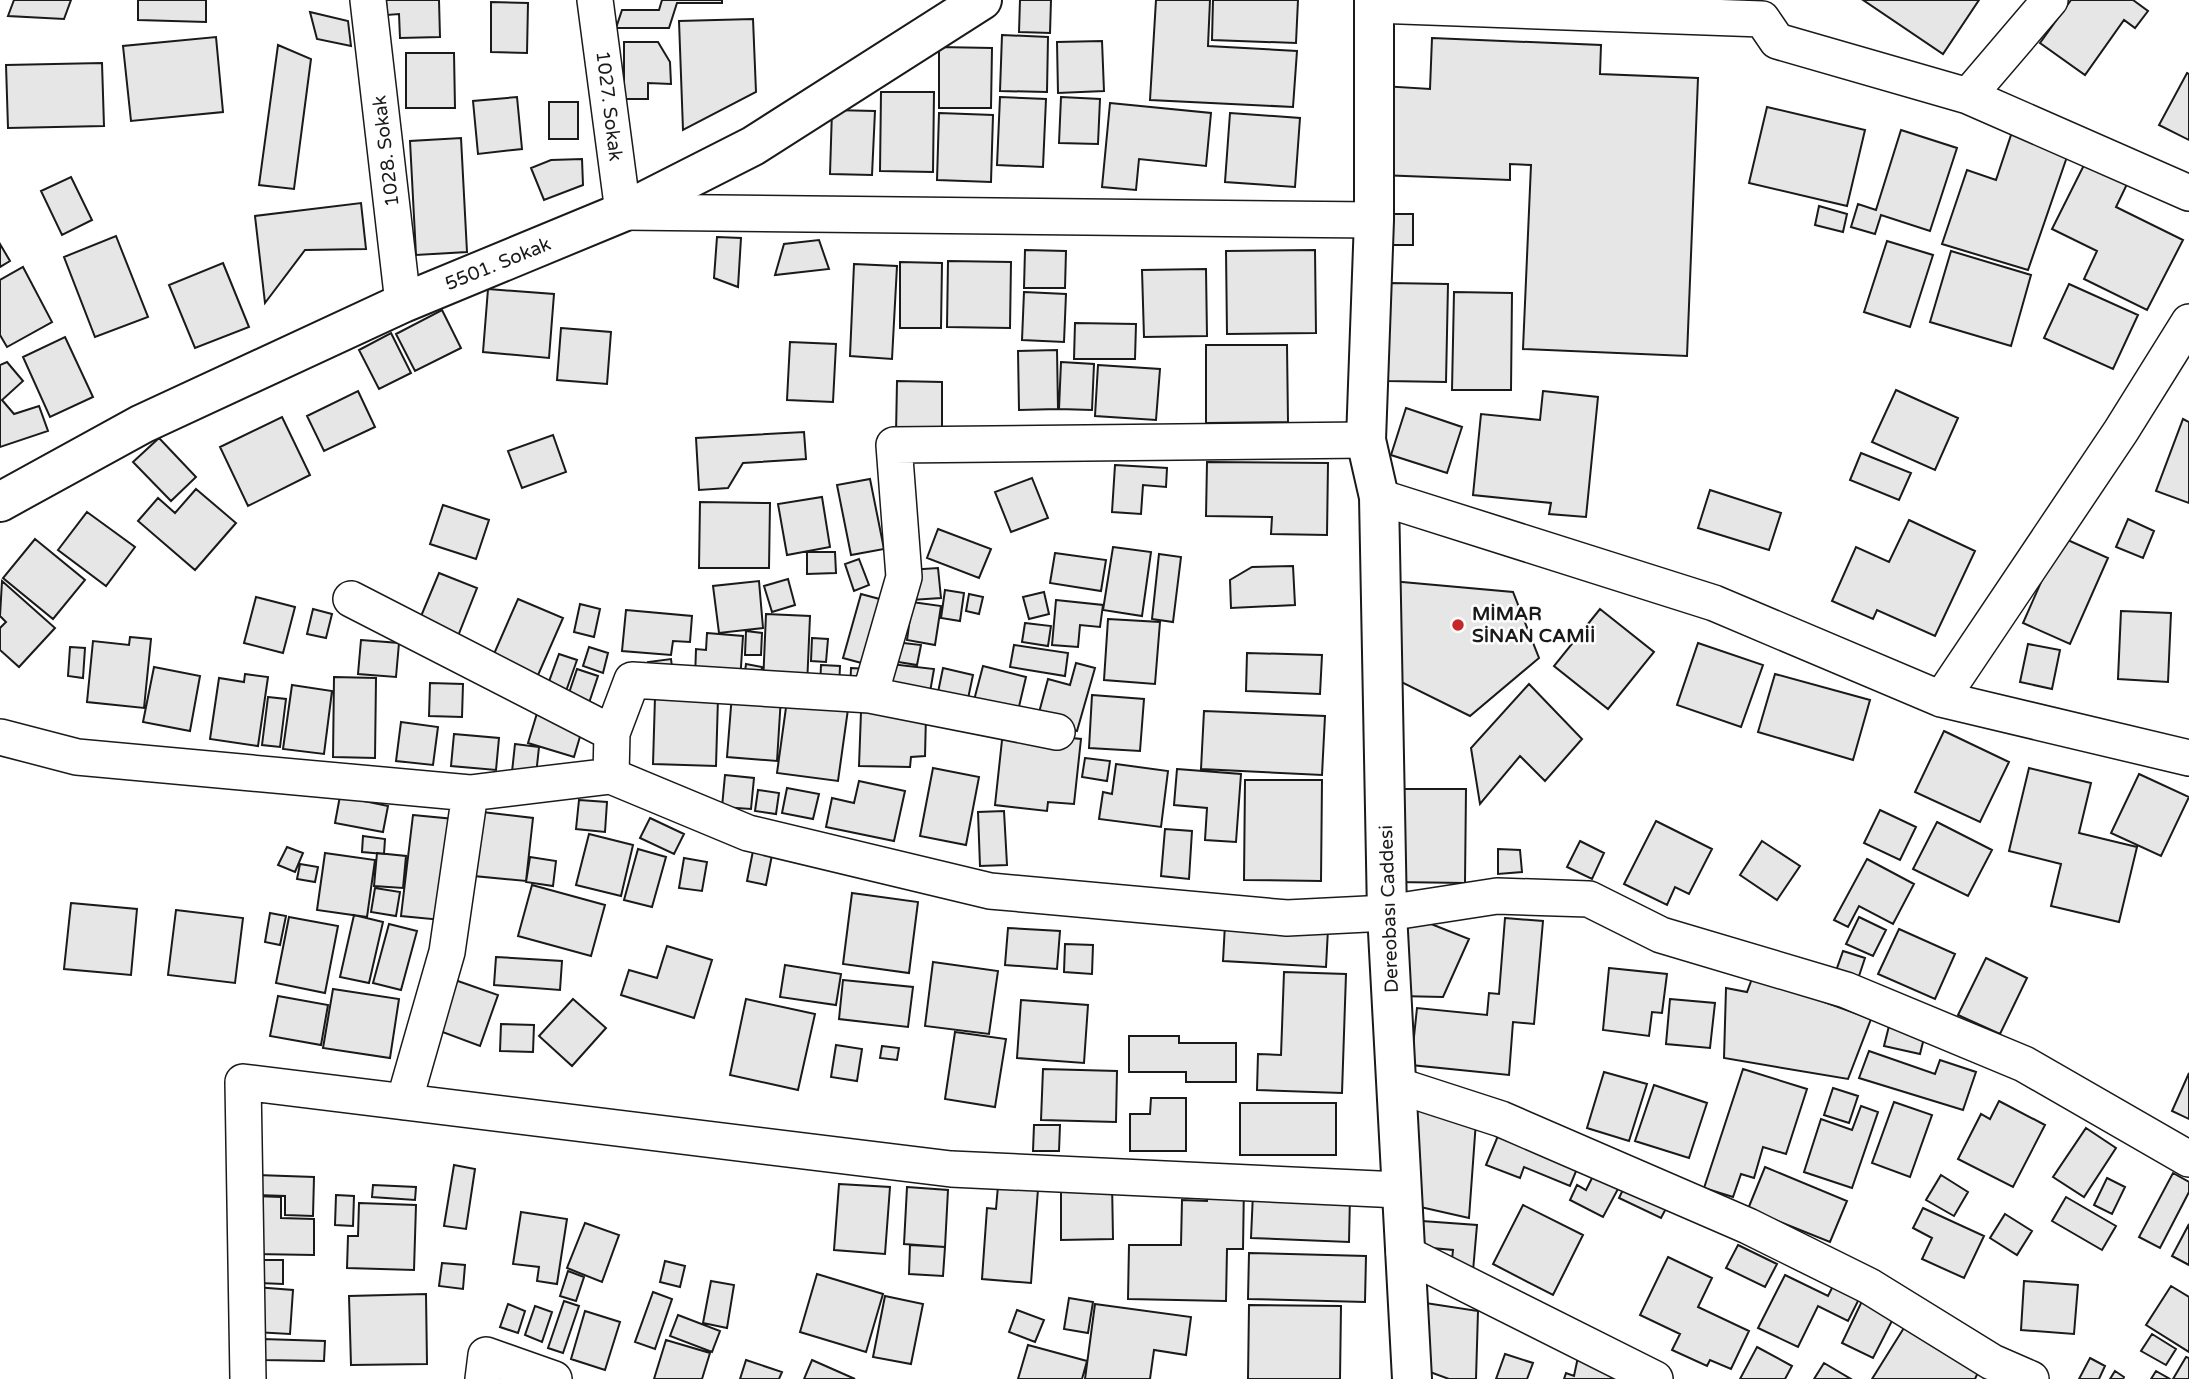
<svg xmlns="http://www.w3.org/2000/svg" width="2189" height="1379" font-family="'Varela Round',sans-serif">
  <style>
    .building { fill: #e6e6e6; stroke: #1a1a1a; stroke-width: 2 }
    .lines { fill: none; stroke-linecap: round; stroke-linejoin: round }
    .minor-casing { stroke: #1a1a1a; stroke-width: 38 }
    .tertiary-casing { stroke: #1a1a1a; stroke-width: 42 }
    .minor { stroke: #fff; stroke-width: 35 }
    .tertiary { stroke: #fff; stroke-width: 38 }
    .poi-dot { fill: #c62828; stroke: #fff; stroke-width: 2.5 }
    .labels { text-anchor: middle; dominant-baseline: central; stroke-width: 5; stroke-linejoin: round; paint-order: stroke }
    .street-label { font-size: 19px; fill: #1a1a1a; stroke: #fff }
    .poi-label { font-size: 19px; font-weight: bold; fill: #1a1a1a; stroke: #fff; text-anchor: start }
  </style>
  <rect width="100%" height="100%" fill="#fff"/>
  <path class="building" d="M14 0H71L64 19 8 16Z
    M138 0H206V22L138 20Z
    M386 0H439L440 37 400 38 399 14 387 15Z
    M662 0H722V3H677L669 28H616L622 10H659Z
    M1020 0H1051L1050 33 1019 32Z
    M1156 0H1210L1208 46 1297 51 1293 107 1150 100Z
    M1213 0H1298L1296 43 1212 40Z
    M1863 0H1979L1943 54Z
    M2071 0H2133L2148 11 2135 28 2124 20 2085 75 2040 43Z
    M491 2 528 3 527 53 491 52Z
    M310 12 348 21 351 46 317 39Z
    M753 19 756 92 683 130 679 21Z
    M1002 35 1048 37 1047 92 1000 91Z
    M216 37 223 112 131 121 123 46Z
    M1432 38 1601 45 1600 74 1698 78 1687 356 1523 349 1531 165 1510 164V180L1379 175 1382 86 1430 89Z
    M1102 41 1104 91 1058 93 1057 42Z
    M624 42H658L670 62 671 84 648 83V99H624Z
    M278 45 311 59 294 189 259 185Z
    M939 47 992 48 991 108H939Z
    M406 53H454L455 108H406Z
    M102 63 104 126 8 128 6 65Z
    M2187 73 2189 74V140L2159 125Z
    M881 92H934L933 172 880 171Z
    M517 97 522 149 478 154 473 101Z
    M1000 97 1046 99 1043 167 997 165Z
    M1061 97 1100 99 1098 144 1059 143Z
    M549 102H578V139H549Z
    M1110 103 1211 113 1206 166 1139 159 1136 190 1102 187Z
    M1767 107 1865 130 1847 206 1749 183Z
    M832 110 875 111 872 175 830 174Z
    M939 113 993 115 991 182 937 180Z
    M1230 113 1300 118 1295 187 1225 182Z
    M1901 130 1957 148 1930 231 1881 215 1875 234 1851 227 1858 204 1876 210Z
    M2012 132 2069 151 2028 270 1942 244 1967 170 1996 180Z
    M461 138 467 252 416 255 410 141Z
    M582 159 583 185 544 200 531 168 551 160Z
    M2087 159 2129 180 2116 207 2183 240 2147 310 2084 279 2097 251 2052 229Z
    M71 177 92 220 62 235 41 191Z
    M361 203 366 249 305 250 265 303 255 216Z
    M1819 206 1847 214 1843 232 1815 225Z
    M1388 214H1413V245H1388Z
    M116 236 148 317 95 337 64 257Z
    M717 237 741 238 738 287 714 278Z
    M819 240 829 269 775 275 784 244Z
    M1887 241 1933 255 1910 327 1864 312Z
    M0 244 10 261 0 267Z
    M1025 250 1066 251 1065 288H1024Z
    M1315 250 1316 333 1227 334 1226 251Z
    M1951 251 2031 275 2011 346 1930 322Z
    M948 261 1011 262 1010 328 947 327Z
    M900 262 942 263 941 328H900Z
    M223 263 249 327 195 348 169 285Z
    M854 264 897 266 892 359 850 356Z
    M23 267 52 322 7 347 0 335V280Z
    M1206 269 1207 336 1144 337 1142 270Z
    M1389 283 1448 284 1446 382 1387 381Z
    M2069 284 2138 315 2113 369 2044 338Z
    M488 289 554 294 549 358 483 352Z
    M1024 292 1066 294 1064 342 1022 340Z
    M1454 292 1512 293 1511 390H1452Z
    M442 310 461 348 415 371 396 334Z
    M1075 323 1136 324 1135 359H1074Z
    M561 328 611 332 607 384 557 380Z
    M391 333 411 373 379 389 359 350Z
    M65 337 93 397 50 417 23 357Z
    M790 342 836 344 833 402 787 400Z
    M1206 345H1287L1288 422 1206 423Z
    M1057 350 1058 409 1019 410 1018 351Z
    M7 362 23 381 2 400 14 414 39 406 48 431 0 447V365Z
    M1061 362 1094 364 1092 410 1059 409Z
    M1098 365 1160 369 1156 420 1095 416Z
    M897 381 942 382V435L896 434Z
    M1896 390 1958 418 1935 470 1872 442Z
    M358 391 375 427 324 451 307 416Z
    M1543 391 1598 397 1586 517 1549 514 1551 503 1473 495 1481 414 1540 420Z
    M1406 408 1462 427 1447 473 1391 455Z
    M282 417 310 475 248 506 220 447Z
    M2183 419 2189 422V503L2156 491Z
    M804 432 806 459 743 463 728 488 699 490 696 438Z
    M553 435 566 472 522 488 508 451Z
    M159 438 196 477 171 501 133 462Z
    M1861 453 1911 473 1899 500 1850 480Z
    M1207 462 1328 463 1327 535 1271 534 1272 517 1206 516Z
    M1115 465 1167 468 1166 487 1143 485 1141 514 1112 512Z
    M1032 478 1048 518 1011 532 995 492Z
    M870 479 884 549 851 555 837 485Z
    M196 489 236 523 195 570 138 521 158 498 175 513Z
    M1710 490 1781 513 1769 550 1698 528Z
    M822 497 830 547 787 555 778 504Z
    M700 502 770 503 769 568H699Z
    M443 505 489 520 476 559 430 544Z
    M87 512 135 547 106 586 58 550Z
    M2128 519 2154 531 2143 558 2116 547Z
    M1909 520 1975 551 1935 636 1877 610 1873 619 1832 601 1856 547 1889 562Z
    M938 529 991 549 979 578 927 558Z
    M2061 537 2108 558 2070 644 2023 623Z
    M35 539 85 580 53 619 3 578Z
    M1113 547 1151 552 1142 616 1103 610Z
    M807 552H835L836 573 807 574Z
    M1055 553 1106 560 1101 591 1050 583Z
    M1159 554 1181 557 1173 622 1152 619Z
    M859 559 869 585 854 591 845 564Z
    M1293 566 1295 605 1231 608 1230 580 1252 567Z
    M938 568 941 598 911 600 908 570Z
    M439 573 477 588 458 636 419 621Z
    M788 579 795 605 772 612 764 586Z
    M2 581 55 628 19 667 0 650V628L6 622 0 616Z
    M759 581 763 628 719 633 713 586Z
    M1391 581 1513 592 1539 658 1470 716 1391 677Z
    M945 590 964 593 960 621 941 618Z
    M1044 592 1049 614 1029 619 1023 597Z
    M861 594 887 601 869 665 843 658Z
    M969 594 983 597 979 614 966 611Z
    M256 597 295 607 283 653 244 643Z
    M518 599 563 618 535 682 490 663Z
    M1056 600 1103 605 1100 627 1080 625 1078 647 1052 645Z
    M912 602 941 606 935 645 907 640Z
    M580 604 600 609 594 637 574 632Z
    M313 609 332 614 326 638 307 634Z
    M1600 609 1654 652 1608 709 1554 666Z
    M626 610 692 616 690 642 673 641 671 655 622 651Z
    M2121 611 2171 613 2168 682 2118 679Z
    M766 614 810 616 807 686 763 684Z
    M1108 619 1160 622 1155 684 1104 680Z
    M1025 623 1051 626 1048 646 1022 642Z
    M746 631 762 633 761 655H745Z
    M707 633 743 636 740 682 695 679 696 649 706 650Z
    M130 637 151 639 144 708 87 702 93 641 129 645Z
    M812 638 828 639 826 662 811 661Z
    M361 640 399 643 396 677 358 674Z
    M895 642 921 645 917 665 892 661Z
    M1698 643 1763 665 1741 727 1677 705Z
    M2028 644 2060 650 2052 689 2020 682Z
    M1014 645 1068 653 1065 676 1010 667Z
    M70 647 85 648 83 678 68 676Z
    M589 647 608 653 603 673 583 666Z
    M1247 653 1322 655 1320 694 1246 691Z
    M559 654 577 660 565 694 547 687Z
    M671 659 673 675 650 678 648 662Z
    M882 663 934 669 929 698 878 691Z
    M1076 663 1095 668 1077 731 1037 720 1048 679 1070 685Z
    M746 664 762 667 760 682 744 680Z
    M821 665 840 666 839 689 820 688Z
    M983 666 1026 677 1017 715 973 704Z
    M154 667 200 676 190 731 143 722Z
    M851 668 867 669 850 691Z
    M943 668 973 675 966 708 936 702Z
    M577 669 598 676 589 703 568 696Z
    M245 674 268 677 258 746 210 739 219 678 244 682Z
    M1775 674 1870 700 1853 760 1758 732Z
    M334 677 376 678 375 758 333 757Z
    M430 683 463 684 462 717 429 716Z
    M1529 684 1582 739 1545 781 1520 756 1480 804 1471 748Z
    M292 685 332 691 324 754 283 749Z
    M788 693 849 702 838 781 777 773Z
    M732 694 781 697 777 761 727 757Z
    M1092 695 1144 699 1140 751 1089 748Z
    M268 697 286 699 280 747 262 745Z
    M655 697 718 698 716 766 653 764Z
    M538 710 584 723 574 757 528 743Z
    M1204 711 1325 716 1322 775 1201 769Z
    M861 712 926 715 925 756 911 757 910 767 859 766Z
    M401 722 438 727 433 765 396 761Z
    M1003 731 1081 739 1074 804 1048 802 1047 811 995 805Z
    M1944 731 2009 762 1980 822 1915 792Z
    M454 734 499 738 496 770 451 766Z
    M515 744 539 747 536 775 512 772Z
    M1085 758 1110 761 1107 781 1082 777Z
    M1116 764 1168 771 1161 827 1099 819 1103 792 1112 794Z
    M933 768 979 777 966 845 920 836Z
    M2029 768 2091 783 2079 833 2137 847 2119 922 2051 906 2061 864 2009 851Z
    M1177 769 1241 774 1236 842 1205 840 1207 808 1174 805Z
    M2139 774 2189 797 2161 856 2111 833Z
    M725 775 754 778 751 809 722 807Z
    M1245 780H1322L1321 881 1244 880Z
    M859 781 905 791 894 841 826 827 832 798 854 803Z
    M787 788 819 794 813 819 782 813Z
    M1396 789H1466L1465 883 1396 882Z
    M758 790 779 793 776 814 755 811Z
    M340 796 388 806 383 832 335 823Z
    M579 800 607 802 605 832 576 829Z
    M1880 810 1916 827 1900 860 1864 843Z
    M1004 811 1007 865 980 866 978 812Z
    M482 812 533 818 526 881 474 876Z
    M413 815 454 819 442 920 401 916Z
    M650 818 684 834 674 854 640 838Z
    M1656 821 1712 849 1689 894 1675 887 1667 905 1624 884Z
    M1937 822 1992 850 1968 896 1913 869Z
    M1165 829 1192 831 1189 879 1161 876Z
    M589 834 633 845 621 896 576 885Z
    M363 836 385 839 384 854 362 852Z
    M1580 841 1604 853 1592 879 1567 867Z
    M1762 841 1800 866 1777 900 1740 875Z
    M287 847 303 853 295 872 278 865Z
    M638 849 666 857 652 907 624 900Z
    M1498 849 1520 850 1522 872 1498 874Z
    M753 851 772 855 766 885 747 881Z
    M325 853 375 860 367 917 317 910Z
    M377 853 406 856 403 888 374 886Z
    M530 857 556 861 553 886 526 882Z
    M684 858 707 862 702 891 679 888Z
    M1867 859 1914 884 1893 924 1859 906 1848 927 1834 920Z
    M300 864 318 867 315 882 297 879Z
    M532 885 605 905 591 956 518 936Z
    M375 888 400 892 396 916 371 912Z
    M852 893 918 902 909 973 843 964Z
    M71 903 137 909 131 975 64 969Z
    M176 910 243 918 235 983 168 975Z
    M270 913 286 916 280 945 265 942Z
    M354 915 383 922 369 983 340 977Z
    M289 917 338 926 325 993 276 983Z
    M1859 917 1886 930 1873 956 1846 944Z
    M1416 918 1469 939 1443 997 1399 996 1396 941Z
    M1505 918 1543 921 1534 1024 1513 1022 1509 1075 1411 1065 1417 1008 1487 1015 1489 993 1499 994Z
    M389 924 417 931 401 990 373 983Z
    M1225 924 1328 929 1326 967 1223 961Z
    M1008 928 1060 931 1057 969 1005 965Z
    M1899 929 1955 954 1935 999 1878 974Z
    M1065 944 1093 945 1092 974 1064 972Z
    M667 946 712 960 694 1018 621 995 629 970 657 978Z
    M1843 951 1865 958 1858 979 1836 971Z
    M496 957 562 961 560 990 494 985Z
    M1986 958 2027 978 2000 1034 1958 1015Z
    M933 962 998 971 989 1034 925 1026Z
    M785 965 841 974 836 1005 780 997Z
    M1609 968 1667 974 1662 1013 1652 1012 1649 1036 1603 1030Z
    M1284 972 1346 974 1342 1093 1257 1090 1258 1054 1281 1055Z
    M1753 976 1871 1019 1848 1079 1724 1058 1726 988 1747 992Z
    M455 980 498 995 480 1046 437 1030Z
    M843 980 913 987 908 1027 839 1019Z
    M333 989 399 999 390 1058 323 1048Z
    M278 996 328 1005 321 1045 270 1036Z
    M573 999 606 1028 572 1066 539 1036Z
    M746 999 815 1014 798 1090 730 1075Z
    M1670 999 1715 1003 1710 1048 1666 1044Z
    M1021 1000 1088 1005 1084 1063 1017 1058Z
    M501 1024 534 1025 533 1052 500 1051Z
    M1889 1026 1925 1034 1920 1054 1884 1046Z
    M955 1032 1006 1039 995 1107 945 1099Z
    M1129 1036H1179V1043H1236V1082H1186V1072H1129Z
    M836 1045 862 1049 857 1081 831 1077Z
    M882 1046 899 1048 897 1060 880 1058Z
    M1869 1051 1935 1074 1940 1060 1976 1072 1963 1110 1859 1078Z
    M1043 1069 1117 1071 1116 1122 1041 1120Z
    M1743 1069 1807 1089 1786 1154 1763 1147 1754 1178 1741 1174 1733 1197 1704 1188Z
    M1604 1072 1647 1084 1629 1141 1587 1128Z
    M2189 1073V1119L2172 1111Z
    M1654 1085 1707 1103 1689 1158 1635 1141Z
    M1833 1088 1858 1096 1849 1123 1824 1115Z
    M1151 1098H1186V1151H1130V1114H1150Z
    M1407 1100 1476 1121 1469 1218 1407 1204Z
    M1999 1101 2045 1125 2013 1187 1958 1159 1981 1114 1990 1119Z
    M1894 1102 1932 1115 1910 1177 1872 1163Z
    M1240 1103H1336V1155H1240Z
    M1861 1106 1878 1112 1852 1188 1804 1172 1821 1119 1852 1130Z
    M1034 1125H1060L1059 1151H1033Z
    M1502 1126 1581 1159 1570 1186 1524 1167 1520 1178 1486 1165Z
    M2086 1128 2116 1148 2084 1197 2053 1177Z
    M454 1165 475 1169 466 1229 444 1226Z
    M1765 1167 1847 1201 1830 1242 1748 1209Z
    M2173 1173 2189 1182V1192L2160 1248 2139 1237Z
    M257 1175 314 1177 313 1216 285 1215V1196L256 1195Z
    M1941 1175 1968 1192 1954 1216 1926 1200Z
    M1593 1176 1618 1189 1603 1217 1570 1200 1577 1185 1586 1190Z
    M2107 1178 2125 1187 2112 1214 2094 1205Z
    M1628 1179 1671 1199 1661 1218 1619 1198Z
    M1112 1181 1113 1239 1061 1240V1182Z
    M1208 1183H1244L1243 1249H1227L1226 1301 1128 1299 1129 1245H1181L1182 1200 1207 1201Z
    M839 1184 890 1187 885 1254 834 1250Z
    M373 1185 416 1187 415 1200 372 1197Z
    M998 1186 1038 1189 1031 1283 982 1279 987 1208 996 1209Z
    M907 1187 948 1190 945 1247 904 1244Z
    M1253 1193 1350 1196 1349 1242 1251 1238Z
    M336 1195 354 1196 353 1226 335 1225Z
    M254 1196 281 1197V1218L314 1219V1255L253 1254Z
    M2066 1197 2116 1226 2102 1250 2052 1221Z
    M359 1203 416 1205 414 1270 347 1268 348 1236H358Z
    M1523 1205 1583 1235 1553 1295 1493 1264Z
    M1923 1208 1984 1236 1964 1278 1922 1259 1932 1238 1913 1228Z
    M521 1212 567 1219 557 1284 537 1281 539 1267 513 1264Z
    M2005 1214 2032 1231 2017 1255 1990 1238Z
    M1422 1221 1477 1225 1473 1271 1451 1269 1453 1250 1421 1247Z
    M585 1223 619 1235 602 1282 567 1268Z
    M2189 1224V1265L2172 1256Z
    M910 1245 945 1247 943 1276 909 1274Z
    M1738 1245 1777 1264 1765 1287 1726 1268Z
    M1249 1253 1366 1256 1365 1302 1248 1299Z
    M1668 1257 1712 1278 1698 1307 1749 1331 1731 1369 1710 1360 1707 1366 1672 1350 1680 1334 1640 1315Z
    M259 1260H283V1284L259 1283Z
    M665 1261 685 1266 680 1287 660 1282Z
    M442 1263 465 1265 463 1289 439 1286Z
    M568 1271 584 1277 576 1301 560 1296Z
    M817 1274 883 1294 866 1352 800 1332Z
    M1785 1275 1828 1296 1836 1280 1862 1293 1848 1321 1818 1306 1798 1347 1758 1328Z
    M711 1281 734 1285 727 1328 703 1323Z
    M2024 1281 2078 1285 2074 1334 2021 1330Z
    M2171 1286 2189 1297V1352L2146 1325Z
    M255 1287 293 1290 290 1334 253 1332Z
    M653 1292 672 1299 655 1349 635 1342Z
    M426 1294 427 1364 351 1365 349 1296Z
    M885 1296 923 1304 911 1364 873 1357Z
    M1069 1298 1093 1302 1088 1333 1064 1329Z
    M1863 1299 1895 1315 1873 1358 1842 1343Z
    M564 1301 579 1306 563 1353 548 1348Z
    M1419 1302 1478 1311 1476 1379H1449L1419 1368Z
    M508 1304 525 1311 518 1333 500 1327Z
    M1095 1304 1191 1317 1186 1355 1154 1350 1150 1379H1085Z
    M1249 1305 1341 1306 1340 1379H1248Z
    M535 1306 552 1312 542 1342 525 1335Z
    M1017 1310 1044 1320 1035 1342 1009 1332Z
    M585 1311 620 1322 605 1370 571 1359Z
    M678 1315 720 1331 712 1352 670 1336Z
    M1907 1323 1981 1366 1975 1379H1872Z
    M2152 1334 2176 1349 2166 1365 2141 1351Z
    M262 1339 325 1341 324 1361 262 1360Z
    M666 1340 710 1353 702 1379H654Z
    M1028 1345 1087 1361 1082 1379H1018Z
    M1757 1347 1792 1366 1785 1379H1740Z
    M1505 1354 1533 1363 1527 1379H1496Z
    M1578 1357 1626 1379H1564L1566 1373 1574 1376Z
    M2186 1357 2189 1358V1379H2173Z
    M2090 1358 2105 1366 2099 1379H2079Z
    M746 1360 782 1372 779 1379H740Z
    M812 1360 855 1379H804Z
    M1824 1363 1851 1379H1814Z
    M2115 1371 2124 1377 2123 1379H2110Z
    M2156 1371 2170 1379H2151Z"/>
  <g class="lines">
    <defs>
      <path id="minor" d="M368 0 403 303
        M595 0 623 212 1374 220
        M1374 5 1762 19 1777 41 1968 96 2189 193
        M1968 96 2050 0
        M1379 497 1714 603 1941 699 2189 758
        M351 599 612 733 611 776 748 833 990 891 1287 918 1387 913 1497 896 1589 899 1661 935 1846 990 2024 1064 2189 1159
        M870 695 1057 732
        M1941 699 2121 431 2189 322
        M612 733 632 680 870 695 904 577 894 445 1366 440
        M0 737 77 757 470 793 611 776
        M1396 1085 1501 1119 1748 1226 1869 1286 1992 1362 2031 1379
        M404 1102 447 952 470 793
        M1404 1253 1655 1379
        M248 1379 243 1082 951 1169 1400 1190
        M483 1379 486 1355 554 1379"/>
      <path id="tertiary" d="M1374 0V220L1366 440 1379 497 1387 913 1412 1379
        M0 502 142 424 403 303 623 212 753 146 982 0"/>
    </defs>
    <use href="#minor" class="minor-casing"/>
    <use href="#tertiary" class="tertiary-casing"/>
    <use href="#minor" class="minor"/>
    <use href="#tertiary" class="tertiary"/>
  </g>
  <circle class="poi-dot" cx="1458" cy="625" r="7"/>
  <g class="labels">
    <g class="street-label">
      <text transform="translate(609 106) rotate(83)">1027. Sokak</text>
      <text transform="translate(386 151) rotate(-97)">1028. Sokak</text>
      <text transform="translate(498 264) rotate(-22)">5501. Sokak</text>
      <text transform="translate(1389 909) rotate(-92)">Dereobası Caddesi</text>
    </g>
    <g class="poi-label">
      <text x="1472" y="614">MİMAR<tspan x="1472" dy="22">SİNAN CAMİİ</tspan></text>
    </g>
  </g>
</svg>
